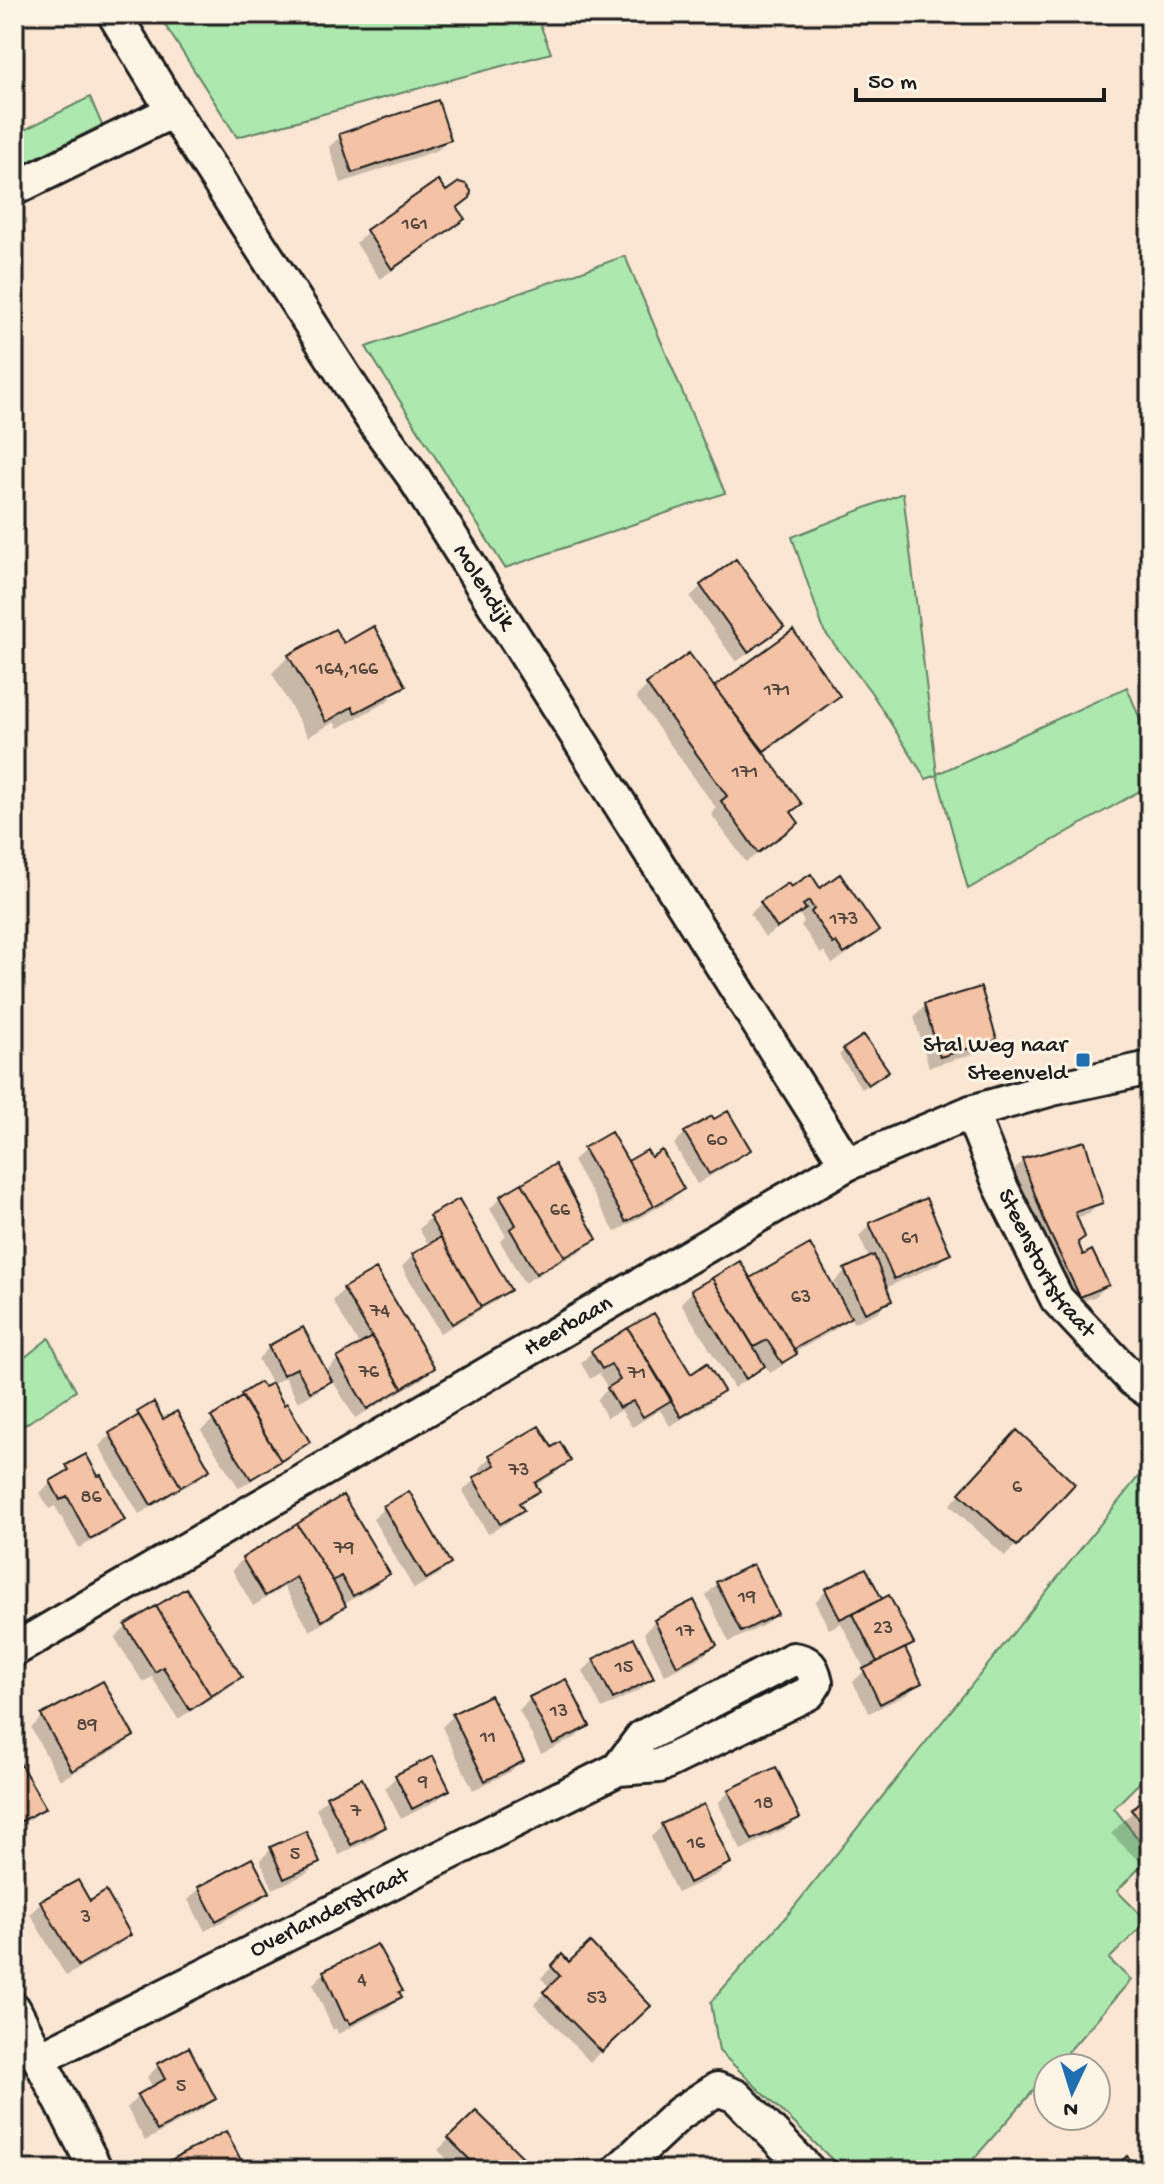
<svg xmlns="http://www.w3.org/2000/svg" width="1164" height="2184" font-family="'Gochi Hand',sans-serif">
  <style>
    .green { fill: #ade9af; stroke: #648266; stroke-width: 2 }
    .shadow { fill: #0003 }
    .building { fill: #f4c2a4; stroke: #1c1c1c; stroke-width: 2 }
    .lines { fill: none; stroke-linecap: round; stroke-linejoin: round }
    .minor-casing { stroke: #1c1c1c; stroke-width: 38 }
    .minor { stroke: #fcf5e5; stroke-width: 32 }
    .poi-dot { fill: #1f6fb2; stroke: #fcf5e5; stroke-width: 3 }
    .labels { text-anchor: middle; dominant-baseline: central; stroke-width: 6; stroke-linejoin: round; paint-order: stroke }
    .number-label { font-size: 20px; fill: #52463e }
    .street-label { font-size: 24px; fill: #1c1c1c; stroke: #fcf5e5 }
    .poi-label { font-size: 24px; fill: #1c1c1c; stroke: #fcf5e5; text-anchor: end }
  </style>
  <rect width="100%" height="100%" fill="#fae6d2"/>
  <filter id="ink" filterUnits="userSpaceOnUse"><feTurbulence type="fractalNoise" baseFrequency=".0125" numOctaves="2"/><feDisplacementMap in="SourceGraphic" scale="16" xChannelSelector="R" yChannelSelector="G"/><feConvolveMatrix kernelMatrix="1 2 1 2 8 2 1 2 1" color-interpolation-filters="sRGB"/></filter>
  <g filter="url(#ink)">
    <path class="green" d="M158 14H536L551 53 237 137Z
      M90 97 102 125 14 169V135Z
      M625 256 725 493 505 568 366 347Z
      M903 493 937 774 1127 687 1150 744V785L968 889 937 775 926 779 871 692 824 631 792 537Z
      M49 1338 76 1391 14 1432V1366Z
      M1150 1462V1772L1114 1808 1150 1854V1857L1117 1891 1147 1921 1109 1959 1131 1980 1054 2068H1048V2074L964 2170H843L719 2051 711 2002 790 1912Z"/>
    <path class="shadow" d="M341 136 449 139 438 150 341 183 329 147Z
      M437 182 445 194 468 197 456 209 462 218 451 230 380 279 356 243 367 232Z
      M701 586 781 627 770 638 736 662 690 597Z
      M343 646 403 685 386 702 338 728 334 722 308 737 272 673 289 656Z
      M647 686 838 695 821 712 763 754 800 804 790 814 797 823 786 834 746 862 711 814 716 808 636 697Z
      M790 890H820L876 931 865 942 832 964 824 951 821 954 801 925 804 922 799 913 765 937 750 914 761 903Z
      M925 1006 995 1039 984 1051 929 1067 914 1017Z
      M844 1050 881 1076 862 1089 839 1055Z
      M685 1133 748 1149 737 1160 697 1184 674 1144Z
      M585 1149 628 1164 646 1153 682 1188 671 1200 615 1232 573 1161Z
      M1023 1160 1100 1202 1089 1214 1075 1218 1076 1243 1082 1258 1107 1285 1096 1296 1069 1307 1035 1237 1012 1172Z
      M501 1197 595 1238 584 1249 524 1283 500 1241 506 1236 490 1209Z
      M459 1202 509 1289 498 1300 440 1333 402 1267 413 1255 429 1246 419 1229 430 1218Z
      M870 1225 948 1253 937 1265 885 1288 890 1300 878 1312 853 1323 850 1316 837 1328 794 1353 783 1365 770 1373 764 1364 751 1376 734 1388 681 1303 692 1292 739 1263 749 1281 836 1295 839 1294 834 1282 845 1271 869 1258 859 1236Z
      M344 1289 433 1368 422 1379 355 1418 331 1378 318 1391 298 1402 285 1377 272 1385 258 1359 269 1347 325 1372 338 1359 360 1346 333 1301Z
      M592 1352 690 1376 722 1391 711 1402 670 1426 660 1410 632 1427 621 1410 607 1418 597 1400 608 1389 599 1373 590 1379 581 1363Z
      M242 1396 307 1442 296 1453 239 1488 201 1430Z
      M138 1414 208 1469 197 1480 139 1514 99 1446 110 1435 128 1424Z
      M1006 1444 1016 1545 1005 1556 950 1505Z
      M551 1450 569 1461 557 1472 535 1486 537 1491 519 1506 521 1510 510 1521 488 1534 463 1491 474 1480 483 1474 479 1468 490 1457Z
      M68 1467 123 1519 112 1530 79 1548 55 1506 49 1509 40 1493Z
      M384 1508 449 1564 438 1575 414 1589 373 1519Z
      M243 1559 387 1574 376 1585 343 1605 333 1617 310 1631 284 1587 253 1606 232 1570Z
      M717 1584 775 1614 764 1625 729 1642 706 1595Z
      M826 1591 881 1602 911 1644 904 1651 920 1682 908 1694 869 1713 853 1682 865 1670 841 1623 829 1629 815 1602Z
      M655 1621 714 1645 703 1656 665 1675 644 1633Z
      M126 1627 239 1677 228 1688 178 1719 152 1677 143 1682 115 1638Z
      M594 1660 652 1678 641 1689 602 1709 583 1671Z
      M102 1684 131 1736 120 1747 60 1780 31 1728 42 1717Z
      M489 1697 521 1761 510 1772 473 1790 442 1727 453 1716Z
      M530 1699 587 1726 576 1737 541 1754 519 1710Z
      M14 1757 43 1807 32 1818 14 1829Z
      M396 1777 448 1790 436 1801 401 1819 385 1788Z
      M729 1792 798 1817 786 1828 741 1850 718 1803Z
      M1150 1794V1872L1111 1834Z
      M327 1798 384 1827 373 1838 339 1855 316 1809Z
      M662 1826 729 1863 718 1874 677 1893 651 1837Z
      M271 1849 317 1863 306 1874 273 1889 260 1860Z
      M199 1889 267 1891 256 1903 205 1931 188 1900Z
      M41 1903 89 1904 129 1935 117 1946 66 1976 30 1914Z
      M562 1957 569 1964 648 2006 590 2062 534 2004 550 1988 541 1978Z
      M324 1973 397 1993 399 1997 388 2008 338 2034 336 2028 333 2030 313 1984Z
      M188 2050 214 2098 203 2109 145 2141 127 2108 138 2096 153 2088 147 2077 158 2066Z
      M476 2113 521 2170H458L438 2150Z
      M14 2139 21 2152 14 2158Z"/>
    <path class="building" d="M438 100 451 140 352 173 339 134Z
      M438 180 446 191 459 182 466 184 471 191 470 198 457 208 465 219 392 269 366 230Z
      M736 559 784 627 748 652 700 585Z
      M374 626 406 686 355 713 352 707 326 722 288 655 335 629 344 643Z
      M793 630 840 696 764 751 714 687Z
      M689 653 802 804 791 812 799 823 758 853 721 801 727 796 646 684Z
      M811 874 820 888 840 874 879 931 844 954 836 942 833 944 811 912 814 909 809 901 803 905 806 909 777 928 760 902 788 883 791 887Z
      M981 987 997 1040 940 1057 924 1004Z
      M864 1035 889 1071 868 1085 843 1049Z
      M728 1111 751 1150 709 1174 684 1132 712 1116 714 1119Z
      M611 1132 654 1206 626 1222 583 1148Z
      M1085 1141 1103 1203 1075 1212 1085 1237 1078 1242 1083 1255 1092 1250 1109 1285 1080 1297 1046 1225 1022 1159Z
      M647 1150 651 1157 662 1150 684 1189 654 1206 628 1161Z
      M555 1164 597 1239 565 1257 522 1183Z
      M522 1183 565 1257 536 1274 510 1229 516 1225 500 1196Z
      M926 1198 951 1254 894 1279 869 1223Z
      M459 1199 511 1290 481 1307 429 1216Z
      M441 1237 481 1307 452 1324 412 1254Z
      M810 1244 851 1317 794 1349 750 1278Z
      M874 1255 892 1301 865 1313 844 1269Z
      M740 1261 797 1354 782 1363 767 1340 754 1347 712 1278Z
      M376 1269 435 1368 402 1388 343 1288Z
      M712 1278 765 1366 746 1379 691 1290Z
      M654 1313 691 1374 707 1363 724 1391 681 1417 628 1328Z
      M303 1327 332 1381 310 1392 297 1368 283 1375 268 1346Z
      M628 1328 672 1400 643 1417 633 1401 619 1408 607 1388 620 1380 611 1364 602 1369 591 1351Z
      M372 1337 402 1388 367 1409 337 1358Z
      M260 1382 264 1387 272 1383 284 1405 287 1403 310 1442 281 1461 241 1394Z
      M242 1397 281 1461 251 1479 211 1417Z
      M154 1402 163 1419 177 1411 210 1470 181 1487 137 1412Z
      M139 1415 181 1487 151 1505 109 1433Z
      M539 1426 552 1447 560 1442 571 1461 535 1483 540 1491 519 1503 524 1510 500 1524 473 1478 495 1465 489 1455Z
      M1017 1430 1075 1484 1017 1546 959 1493Z
      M86 1454 98 1476 101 1475 125 1520 90 1539 67 1496 60 1500 50 1481 69 1470 66 1465Z
      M409 1491 451 1564 426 1579 383 1506Z
      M343 1495 390 1574 353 1596 341 1576 333 1581 297 1524Z
      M297 1524 333 1581 346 1606 322 1621 296 1577 265 1596 242 1558Z
      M753 1564 778 1614 741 1632 716 1582Z
      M866 1568 882 1599 840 1619 825 1589Z
      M186 1588 242 1677 211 1696 156 1606Z
      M889 1595 914 1644 877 1662 853 1614Z
      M694 1600 717 1645 677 1666 654 1620Z
      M156 1606 211 1696 190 1710 163 1667 155 1672 125 1625Z
      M634 1638 654 1678 613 1699 593 1659Z
      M905 1648 922 1683 880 1704 863 1669Z
      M566 1679 590 1726 553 1744 529 1697Z
      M103 1681 134 1736 72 1771 41 1715Z
      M490 1695 524 1761 485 1781 452 1714Z
      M14 1753 46 1808 14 1825Z
      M433 1756 450 1790 412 1809 395 1775Z
      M776 1767 800 1818 752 1840 728 1790Z
      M362 1778 386 1827 351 1845 326 1796Z
      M1150 1791V1829L1131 1810Z
      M704 1804 731 1863 689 1883 661 1824Z
      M306 1831 320 1863 284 1879 270 1847Z
      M252 1858 270 1892 216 1921 198 1887Z
      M78 1880 90 1901 106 1891 131 1935 78 1966 40 1901Z
      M590 1942 651 2006 602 2052 543 1992 560 1976 551 1966 562 1954 569 1962Z
      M377 1944 403 1991 399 1992 402 1997 350 2024 348 2019 345 2020 323 1971Z
      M189 2047 216 2099 157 2131 137 2095 165 2079 157 2064Z
      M476 2111 530 2164 524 2170H480L448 2138Z
      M226 2131 246 2170H171L167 2162Z
      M1127 2156 1140 2170H1112Z"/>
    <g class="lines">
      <defs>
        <g id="minor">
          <path id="s1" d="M114 14 173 111 374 422 413 476 847 1164"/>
          <path d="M14 189 173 111"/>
          <path id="s2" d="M971 1112 1000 1185 1057 1299 1133 1380 1150 1392"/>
          <path id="s3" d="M14 1650 847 1164 971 1112 1052 1089 1150 1068"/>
          <path d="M14 2009 96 2170"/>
          <path id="s4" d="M40 2058 618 1769 659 1766 809 1693 816 1682C813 1667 809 1661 793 1659L642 1737 618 1769"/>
          <path d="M619 2170 680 2113 717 2089 736 2096 808 2170"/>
        </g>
      </defs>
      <use href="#minor" class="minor-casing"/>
      <use href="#minor" class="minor"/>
    </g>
  </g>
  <rect class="poi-dot" x="1075" y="1052" width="16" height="16" rx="4"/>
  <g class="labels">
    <g class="number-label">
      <text x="415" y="225">161</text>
      <text x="347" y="670">164,166</text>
      <text x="777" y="691">171</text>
      <text x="745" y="773">171</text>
      <text x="844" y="920">173</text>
      <text x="717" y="1141">60</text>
      <text x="560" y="1211">66</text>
      <text x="910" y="1239">61</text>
      <text x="801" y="1298">63</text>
      <text x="380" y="1312">74</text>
      <text x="369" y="1373">76</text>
      <text x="637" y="1374">71</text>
      <text x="519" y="1471">73</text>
      <text x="1017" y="1488">6</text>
      <text x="91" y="1498">86</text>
      <text x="344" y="1549">79</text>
      <text x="747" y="1598">19</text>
      <text x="883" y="1629">23</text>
      <text x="685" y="1632">17</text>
      <text x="624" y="1668">15</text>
      <text x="559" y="1712">13</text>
      <text x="87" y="1726">89</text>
      <text x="488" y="1738">11</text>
      <text x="423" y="1783">9</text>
      <text x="764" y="1804">18</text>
      <text x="356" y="1812">7</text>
      <text x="696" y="1844">16</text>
      <text x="295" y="1855">5</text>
      <text x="86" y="1918">3</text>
      <text x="362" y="1981">4</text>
      <text x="597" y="1999">53</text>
      <text x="181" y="2087">5</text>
    </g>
    <g class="street-label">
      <text stroke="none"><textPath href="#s1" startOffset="682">Molendijk</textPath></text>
      <text stroke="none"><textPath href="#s2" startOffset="170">Steenstortstraat</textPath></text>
      <text stroke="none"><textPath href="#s3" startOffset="642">Heerbaan</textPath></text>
      <text stroke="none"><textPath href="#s4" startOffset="324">Overlanderstraat</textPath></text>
    </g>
    <g class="poi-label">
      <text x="1067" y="1046">Stal Weg naar<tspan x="1067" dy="28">Steenveld</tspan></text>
    </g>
  </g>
  <rect width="1164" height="2184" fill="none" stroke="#fcf5e5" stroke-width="48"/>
  <rect x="24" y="24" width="1116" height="2136" fill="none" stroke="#1c1c1c" stroke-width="3" filter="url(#ink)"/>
  <g transform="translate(1072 2092) rotate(184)"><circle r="38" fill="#fcf5e5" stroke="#a29e95" stroke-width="2"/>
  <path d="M0-6L14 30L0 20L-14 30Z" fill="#1f6fb2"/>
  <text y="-12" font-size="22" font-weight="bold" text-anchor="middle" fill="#1c1c1c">N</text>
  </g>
  <path d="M856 88v12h248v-12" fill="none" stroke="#1c1c1c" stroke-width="4"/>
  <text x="868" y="88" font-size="24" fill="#1c1c1c" stroke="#fcf5e5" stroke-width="6" paint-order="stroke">50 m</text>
</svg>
